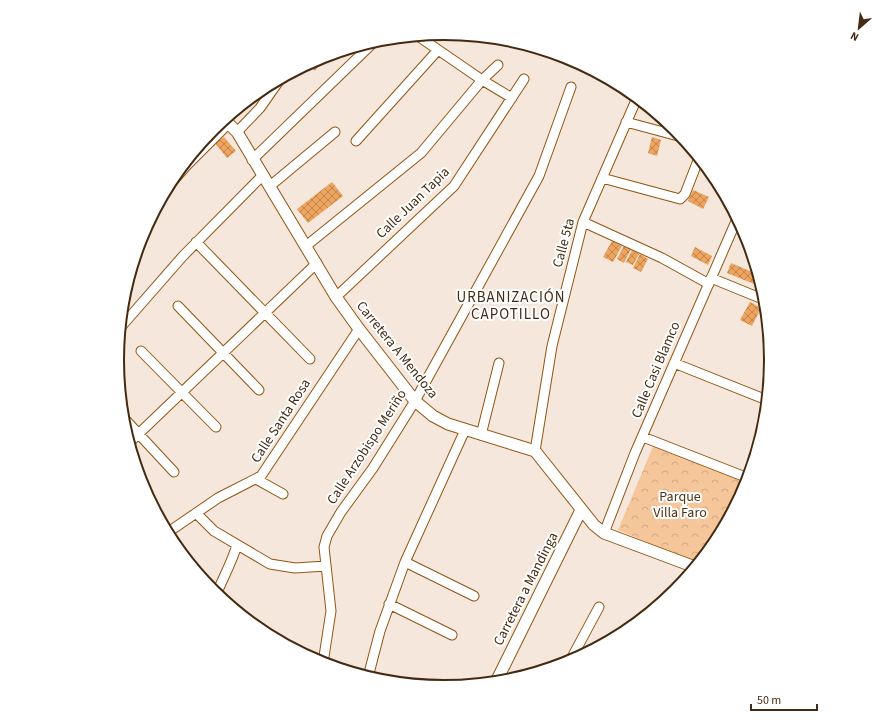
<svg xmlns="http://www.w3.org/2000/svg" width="887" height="720" font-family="'Source Sans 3',sans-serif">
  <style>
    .park { fill: url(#park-crowns) }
    .building { fill: url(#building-cross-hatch) }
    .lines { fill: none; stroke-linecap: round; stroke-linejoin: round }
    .minor-casing { stroke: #905512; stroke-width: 11 }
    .tertiary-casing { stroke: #905512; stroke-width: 13 }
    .minor { stroke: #fff; stroke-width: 9 }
    .tertiary { stroke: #fff; stroke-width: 11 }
    .labels { text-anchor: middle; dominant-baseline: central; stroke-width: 4; stroke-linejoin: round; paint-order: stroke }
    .street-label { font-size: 14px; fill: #442a11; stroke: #fff }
    .park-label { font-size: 14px; fill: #513416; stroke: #fff }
    .neighbourhood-label { font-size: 15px; letter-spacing: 1px; fill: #442a11; stroke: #fff }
    .rim { fill: none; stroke: #442a11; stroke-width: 2 }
  </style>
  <defs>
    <pattern id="park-crowns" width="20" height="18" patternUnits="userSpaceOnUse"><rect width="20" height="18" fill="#f6c69b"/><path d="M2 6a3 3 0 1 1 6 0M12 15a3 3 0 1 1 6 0" fill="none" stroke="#d4aa84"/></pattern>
    <pattern id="building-cross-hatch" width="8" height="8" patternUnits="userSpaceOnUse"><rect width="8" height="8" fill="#eda45f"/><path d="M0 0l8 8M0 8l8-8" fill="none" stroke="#c2864d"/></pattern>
  </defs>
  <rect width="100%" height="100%" fill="#f5e7db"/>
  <path class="park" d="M654 444 746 482 715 542 697 564 618 530Z"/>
  <path class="building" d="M313 61 319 65 315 71 307 64Z
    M224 137 236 151 227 158 215 143Z
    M652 137 661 140 657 156 648 153Z
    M332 182 343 196 308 223 297 209Z
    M693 190 709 197 703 209 688 201Z
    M612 241 622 246 613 262 603 257Z
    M624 246 631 249 624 263 617 259Z
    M695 247 712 256 708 265 691 256Z
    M632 250 639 254 633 265 626 262Z
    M640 254 648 259 641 272 633 268Z
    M731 263 757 274 754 284 727 273Z
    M750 302 761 308 752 326 740 320Z"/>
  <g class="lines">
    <defs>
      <path id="minor" d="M418 36 482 80 512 98
        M626 122 682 137
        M237 132 260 108 281 78
        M356 141 438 50
        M252 160 375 41
        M602 178 680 199 685 194 699 158
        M270 186 335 132
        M165 190 187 165 229 123
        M583 222 662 258 709 284
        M196 242 310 359
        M306 246 421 153 482 80 498 65
        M711 278 765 300
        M336 297 454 186 524 79
        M178 306 259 390
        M120 328 183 256 263 175
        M141 351 216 427
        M674 363 767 400
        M122 416 174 472
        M481 435 499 363
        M643 437 748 478
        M129 443 317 263
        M535 451 552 346 583 222 637 98
        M256 479 283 494
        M196 513 214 531 270 564 295 568 326 566
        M167 533 218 498 261 476 359 329
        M604 533 635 453 737 219
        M405 562 474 596
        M216 595C223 578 232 562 237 545
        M389 604 452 635
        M570 661 599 607
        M323 663 331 611 324 547 327 536 341 512 373 468 415 401 539 176 571 87
        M368 677 380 631 405 562 465 430"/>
      <path id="tertiary" d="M224 119 237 132 336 297 359 329 415 401 433 416 448 424 535 451 594 525 604 533 695 567
        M496 682 581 510"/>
    </defs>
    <use href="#minor" class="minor-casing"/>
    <use href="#tertiary" class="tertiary-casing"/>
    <use href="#minor" class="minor"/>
    <use href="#tertiary" class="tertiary"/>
  </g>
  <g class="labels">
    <g class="street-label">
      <text transform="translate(413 203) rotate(-44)">Calle Juan Tapia</text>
      <text transform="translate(564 243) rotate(-75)">Calle 5ta</text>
      <text transform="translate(397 350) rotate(51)">Carretera A Mendoza</text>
      <text transform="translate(656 370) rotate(-67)">Calle Casi Blamco</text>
      <text transform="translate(281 421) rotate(-57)">Calle Santa Rosa</text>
      <text transform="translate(367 447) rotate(-57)">Calle Arzobispo Meriño</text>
      <text transform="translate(526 589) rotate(-63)">Carretera a Mandinga</text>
    </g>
    <g class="park-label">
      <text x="680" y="497">Parque<tspan x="680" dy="16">Villa Faro</tspan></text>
    </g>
    <g class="neighbourhood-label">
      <text x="511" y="297">URBANIZACIÓN<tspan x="511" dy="17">CAPOTILLO</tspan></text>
    </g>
  </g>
  <path d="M0 0H887V720H0ZM124 360a320 320 0 1 1 640 0a320 320 0 1 1-640 0Z" fill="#fff" fill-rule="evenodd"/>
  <path class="rim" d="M124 360a320 320 0 1 1 640 0a320 320 0 1 1-640 0Z"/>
  <g transform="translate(859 28) rotate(208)" stroke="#ffffff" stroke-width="3" paint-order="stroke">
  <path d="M0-3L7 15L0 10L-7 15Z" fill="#442a11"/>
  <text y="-6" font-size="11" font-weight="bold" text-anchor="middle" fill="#442a11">N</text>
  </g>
  <path d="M751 704v6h66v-6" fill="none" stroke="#442a11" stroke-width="2"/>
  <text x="757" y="704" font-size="12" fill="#442a11" stroke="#ffffff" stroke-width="3" paint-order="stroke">50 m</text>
</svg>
